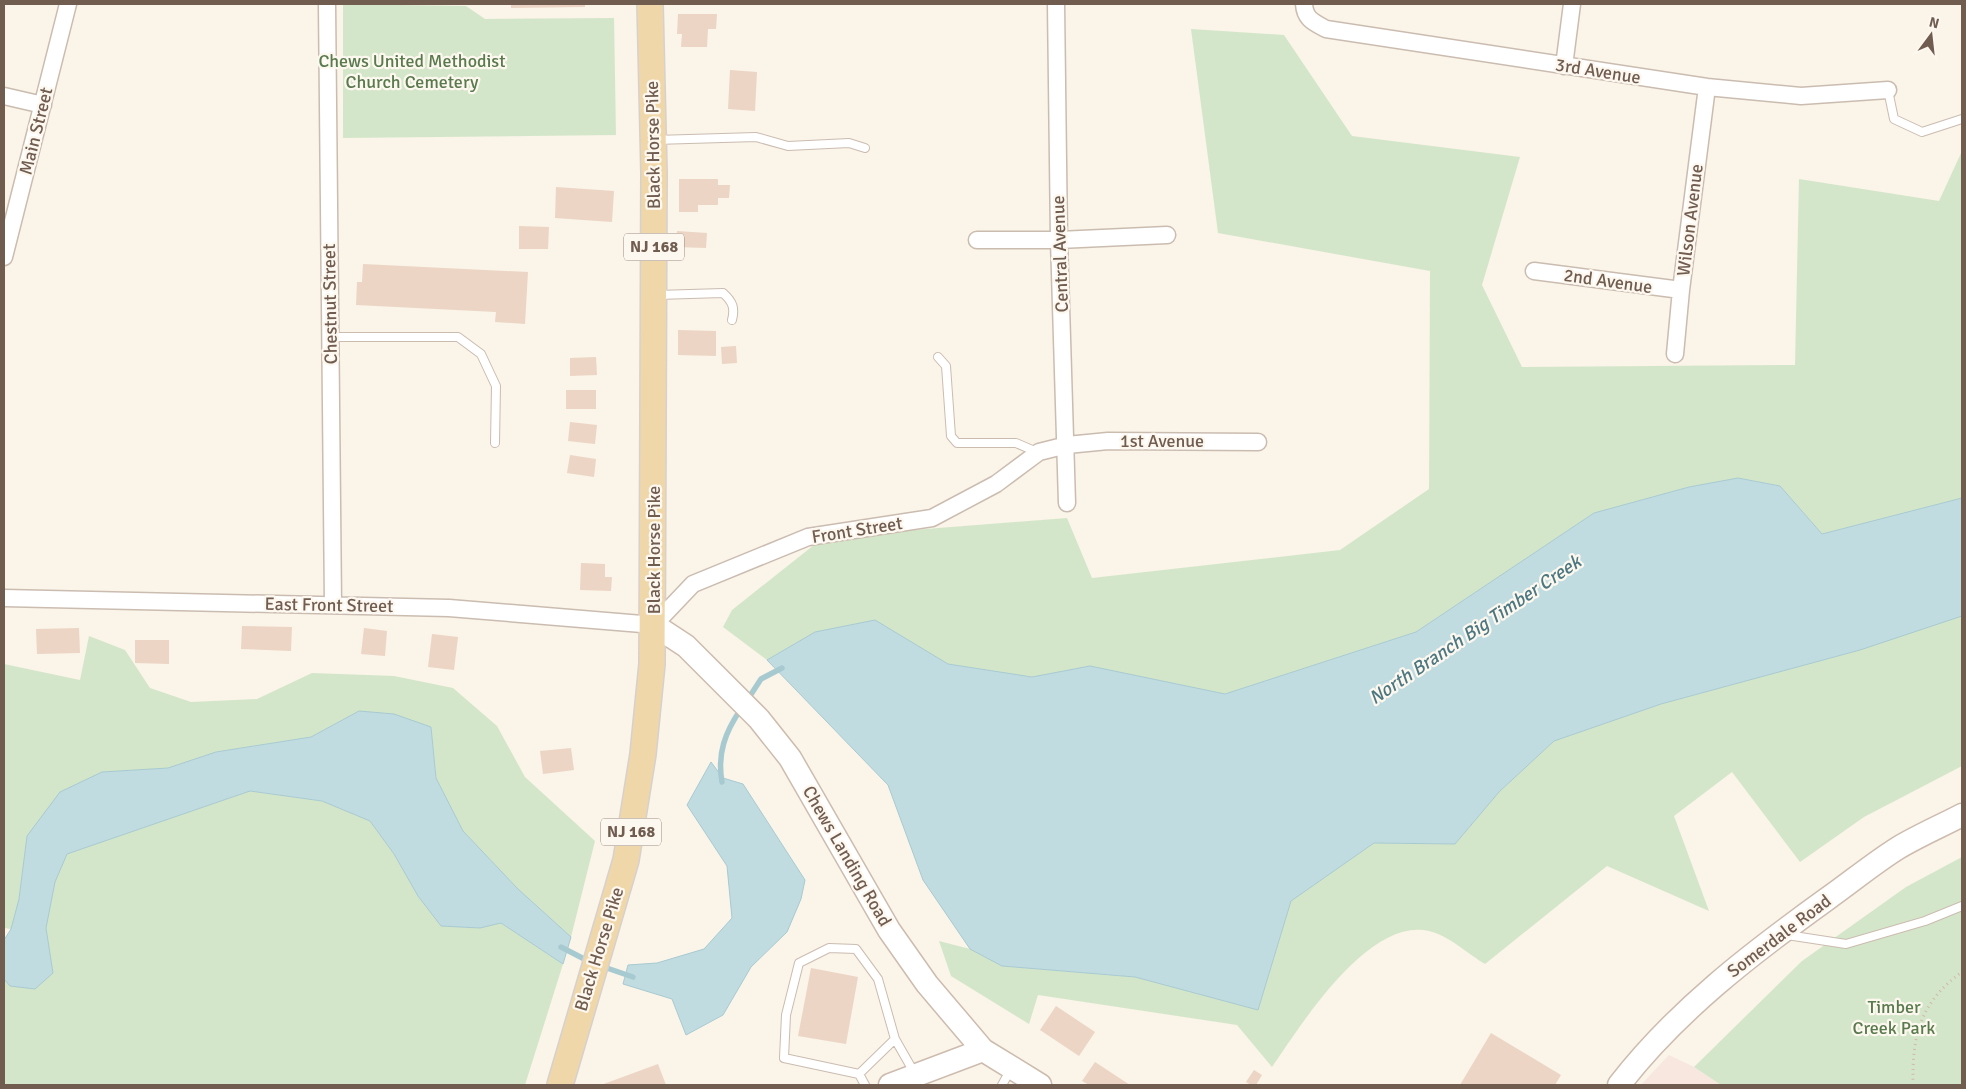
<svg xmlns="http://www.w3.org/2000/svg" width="1966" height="1089" font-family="Signika,sans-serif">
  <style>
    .commercial { fill: #f8e7de }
    .green { fill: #d4e6c9 }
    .water { fill: #c0dce1; stroke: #a7cad1 }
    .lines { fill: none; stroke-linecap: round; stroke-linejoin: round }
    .stream { stroke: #a7cad1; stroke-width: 5.5 }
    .building { fill: #ecd5c4 }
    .service-casing { stroke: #cbbcb0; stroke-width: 10 }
    .minor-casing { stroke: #cbbcb0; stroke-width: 19 }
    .secondary-casing { stroke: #cdbcae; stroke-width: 25 }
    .primary-casing { stroke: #d7d1ce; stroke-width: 28 }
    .path { stroke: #d0b8a7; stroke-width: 3; stroke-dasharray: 1 4; stroke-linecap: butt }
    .service { stroke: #fff; stroke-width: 8 }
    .minor { stroke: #fff; stroke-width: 16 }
    .secondary { stroke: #fff; stroke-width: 22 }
    .primary { stroke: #f0d7aa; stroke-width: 25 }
    .labels { text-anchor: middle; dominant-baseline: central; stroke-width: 4.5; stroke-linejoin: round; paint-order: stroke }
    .shield { fill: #fdf8ef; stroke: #9b8b80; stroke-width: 1 }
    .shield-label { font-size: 16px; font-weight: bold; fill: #715c50 }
    .park-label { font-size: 18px; fill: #597a4d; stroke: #fdf8ef }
    .street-label { font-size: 18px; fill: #715c50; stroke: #fdf8ef }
    .water-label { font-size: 19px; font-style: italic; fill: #4c7781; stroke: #fdf8ef }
  </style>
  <rect width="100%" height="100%" fill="#faf4e9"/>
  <path class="commercial" d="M1669 1055 1694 1067 1721 1085H1641Z"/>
  <path class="green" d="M343 4 466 6 485 19 614 18 616 135 343 138Z
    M1191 29 1284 35 1352 136 1520 157 1482 285 1522 367 1795 365 1799 179 1939 201 1962 151V498L1822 534 1780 486 1738 478 1689 487 1594 513 1416 632 1225 694 1090 666 1032 677 948 664 875 620 815 632 767 660 723 627 732 610 824 537 1067 518 1092 578 1340 550 1429 489 1430 271 1218 233Z
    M1962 616V766L1864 817 1800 862 1732 772 1674 816 1709 911 1607 866 1485 964C1468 954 1448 935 1429 931 1368 917 1301 1025 1272 1067L1237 1025 1038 995 1029 1024 951 976 939 941 970 949 1002 966 1135 977 1258 1010 1291 901 1374 843 1455 844 1499 792 1554 741 1661 704 1860 650Z
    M89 636 125 650 150 688 191 702 257 699 312 673 394 676 453 688 497 726 525 777 595 841 571 937 518 889 463 831 436 778 431 727 359 711 311 737 216 752 168 768 102 772 27 836 19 899 11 929 4 928V664L80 680Z
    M250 791 322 801 370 821 394 854 418 896 441 926 480 928 501 923 563 964 525 1085H4V979L10 986 53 973 46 928 55 882 67 854Z
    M1962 857V1085H1721L1694 1067 1802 961 1906 887Z"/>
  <path class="water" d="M1738 478 1780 486 1822 534 1962 498V616L1860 650 1661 704 1554 741 1499 792 1455 844 1374 843 1291 901 1258 1010 1135 977 1002 966 970 949 923 880 888 785 767 660 815 632 875 620 948 664 1032 677 1090 666 1225 694 1416 632 1594 513 1689 487Z
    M359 711 394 714 431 727 436 778 463 831 518 889 571 937 563 964 501 923 480 928 441 926 418 896 394 854 370 821 322 801 250 791 67 854 55 882 46 928 53 973 35 989 10 986 4 979V940L11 929 19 899 27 836 60 792 102 772 168 768 216 752 311 737Z
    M711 762 723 778 743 784 805 880 801 899 787 932 751 967 723 1015 686 1035 672 999 623 984 628 965 657 963 704 949 732 918 727 866 687 805Z"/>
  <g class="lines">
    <path class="stream" d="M748 699 761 679 782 668
      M722 782C717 754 725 732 741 709
      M561 947 590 962
      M601 966 633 977"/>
  </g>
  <path class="building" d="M511 4H585V7L511 8Z
    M678 14H717L716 29H708L707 47H681L682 34H677Z
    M730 70 757 72 755 111 728 109Z
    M679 179H718V185H730L729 198H718V205H698V212H679Z
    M556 187 614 191 612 222 555 218Z
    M519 226 549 227 548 249H519Z
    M677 231 707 233 706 248 676 247Z
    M363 264 528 272 525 324 495 322 496 312 356 305 357 282H362Z
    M678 330 716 331V356L678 355Z
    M736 346 737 363 722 364 721 347Z
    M596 357 597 375 570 376V358Z
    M566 390H596V409H566Z
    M570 422 597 425 595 444 568 441Z
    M570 455 596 459 594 477 567 473Z
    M581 563 605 564V577H612L611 591 580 590Z
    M242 626 292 627 291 651 241 649Z
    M79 628 80 653 37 654 36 629Z
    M364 628 387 631 385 656 361 654Z
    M432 634 458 637 454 670 428 667Z
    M135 640H169V664L135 663Z
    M571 748 574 770 543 774 540 751Z
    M811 968 858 977 846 1044 798 1036Z
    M1056 1006 1095 1032 1079 1056 1040 1030Z
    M1491 1033 1561 1075 1555 1085H1460Z
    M1095 1062 1130 1085H1089L1082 1081Z
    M658 1064 666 1085H601Z
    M1254 1070 1262 1075 1256 1085H1251L1246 1082Z"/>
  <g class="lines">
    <defs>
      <path id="service" d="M1888 90 1894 119 1922 132 1962 119
        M655 140 756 137 788 146 849 143 865 148
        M657 295 723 293C733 302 735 308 732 320
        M330 337H458L481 354 496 386 495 443
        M938 357 946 366 951 436 957 443H1016L1037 452
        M1787 935 1846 944 1925 921 1962 906
        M859 1074 895 1039
        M865 1085 859 1074 784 1058 786 1015 799 963 829 948 856 949 878 979 895 1039 915 1074
        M1002 1085 1011 1069"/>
      <path id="minor" d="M327 4 333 605
        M1056 4 1059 240 1067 503
        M1304 4C1305 19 1313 22 1326 29L1707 87 1801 96 1888 90
        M1564 66 1572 4
        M4 96 43 105
        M977 240H1059L1167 235
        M4 257 68 4
        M1534 271 1681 290
        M1675 354 1681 290 1707 87
        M4 598 449 608 654 625 693 584 808 537 932 518 996 484 1039 452 1067 445 1108 441 1258 442"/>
      <path id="secondary" d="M654 625 686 646 759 719 790 758 889 930 927 984 983 1050 1040 1085
        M890 1085 983 1050
        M1619 1085C1676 1011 1752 953 1827 899 1851 882 1874 863 1898 848 1918 836 1941 826 1962 815"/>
      <path id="primary" d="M560 1085 626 860 643 754 652 664 654 173 650 4"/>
    </defs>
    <use href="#service" class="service-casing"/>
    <use href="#minor" class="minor-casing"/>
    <use href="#secondary" class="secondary-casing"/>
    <use href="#primary" class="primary-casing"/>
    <path class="path" d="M1913 1085C1912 1036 1920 1002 1962 972"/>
    <use href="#service" class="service"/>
    <use href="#minor" class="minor"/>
    <use href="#secondary" class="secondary"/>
    <use href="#primary" class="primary"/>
  </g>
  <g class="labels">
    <g class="shield">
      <rect x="624" y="233.5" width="60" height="27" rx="4"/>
      <rect x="601" y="818.5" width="60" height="27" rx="4"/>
    </g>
    <g class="shield-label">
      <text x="654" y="247">NJ 168</text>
      <text x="631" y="832">NJ 168</text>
    </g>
    <g class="park-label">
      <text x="412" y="61">Chews United Methodist<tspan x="412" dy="21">Church Cemetery</tspan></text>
      <text x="1894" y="1007">Timber<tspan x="1894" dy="21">Creek Park</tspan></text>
    </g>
    <g class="street-label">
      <text transform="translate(1598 71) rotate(9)">3rd Avenue</text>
      <text transform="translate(36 131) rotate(-76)">Main Street</text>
      <text transform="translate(653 145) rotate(-91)">Black Horse Pike</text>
      <text transform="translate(1690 220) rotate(-83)">Wilson Avenue</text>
      <text transform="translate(1060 254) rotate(-92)">Central Avenue</text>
      <text transform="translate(1608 281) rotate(8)">2nd Avenue</text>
      <text transform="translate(330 304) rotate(-91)">Chestnut Street</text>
      <text x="1162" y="441">1st Avenue</text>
      <text transform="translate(857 530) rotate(-9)">Front Street</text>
      <text transform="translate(654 550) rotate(-90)">Black Horse Pike</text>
      <text transform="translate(329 605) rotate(1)">East Front Street</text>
      <text transform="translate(847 856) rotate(60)">Chews Landing Road</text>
      <text transform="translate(1779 936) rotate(-37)">Somerdale Road</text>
      <text transform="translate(599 949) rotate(-73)">Black Horse Pike</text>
    </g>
    <g class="water-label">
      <text transform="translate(1475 630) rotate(-34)">North Branch Big Timber Creek</text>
    </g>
  </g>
  <rect width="1966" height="1089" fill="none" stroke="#715c50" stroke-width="10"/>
  <g transform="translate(1931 35) rotate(15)" stroke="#fdf8ef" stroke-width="4" paint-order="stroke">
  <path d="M0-4L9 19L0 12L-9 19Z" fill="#715c50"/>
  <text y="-8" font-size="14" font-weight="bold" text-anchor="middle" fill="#715c50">N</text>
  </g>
</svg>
